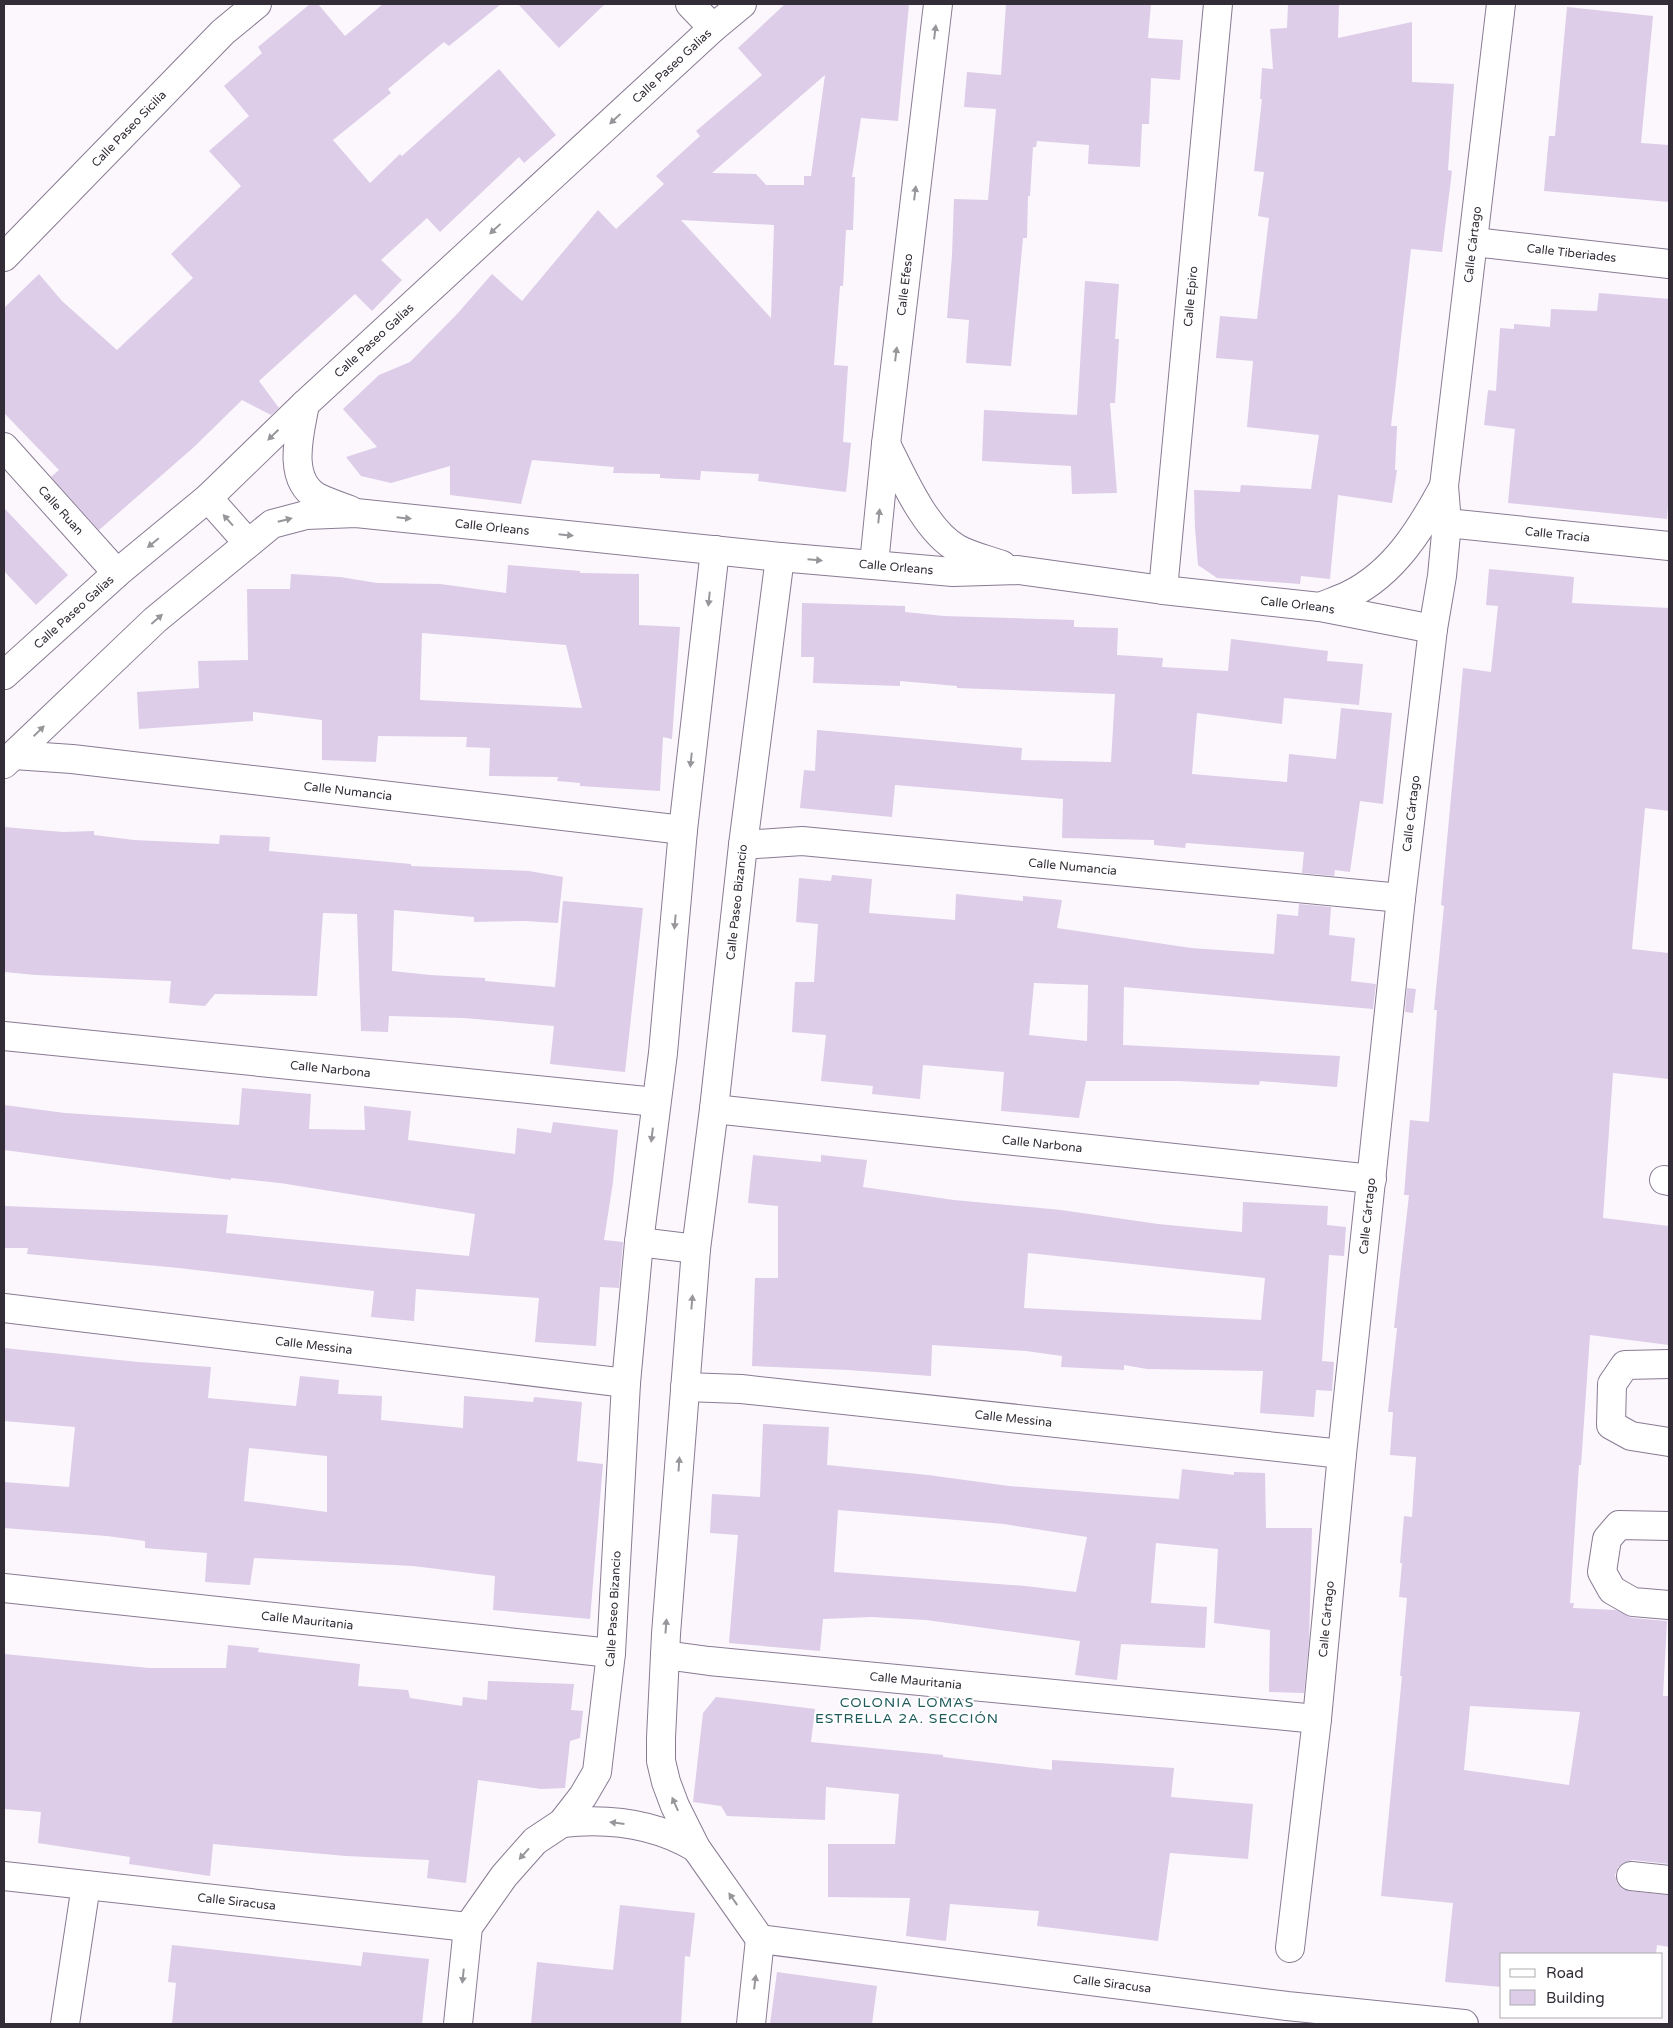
<svg xmlns="http://www.w3.org/2000/svg" width="1673" height="2028" font-family="'Varela Round',sans-serif">
  <style>
    .building { fill: #ddcde8; fill-rule: evenodd }
    .lines { fill: none; stroke-linecap: round; stroke-linejoin: round }
    .minor-casing { stroke: #897b93; stroke-width: 30 }
    .minor { stroke: #fff; stroke-width: 28 }
    .oneway { fill: #99969b }
    .labels { text-anchor: middle; dominant-baseline: central; stroke-width: 4; stroke-linejoin: round; paint-order: stroke }
    .street-label { font-size: 12px; fill: #332d37; stroke: #fff }
    .neighbourhood-label { font-size: 14px; letter-spacing: 1px; fill: #1f5a5b; stroke: #fff }
  </style>
  <rect width="100%" height="100%" fill="#fbf7fd"/>
  <path class="building" d="M310 4H318L345 36 383 4H501L449 46 444 42 388 89 391 93 333 140 370 183 400 154 402 156 499 69 556 135 524 163 519 157 440 232 427 218 381 260 402 280 372 311 355 294 259 381 279 408 271 415 242 400 194 447 99 530 51 477 59 470 4 413V308L39 274 62 301 117 350 193 278 171 254 241 186 209 151 249 116 224 86 262 53 258 47Z
    M518 4H605L559 48Z
    M785 4H909L898 121 861 118 852 177H855L853 230H846L843 286H840L834 365 848 366 843 442 851 443 846 492 758 481 759 474 701 471 700 480 660 478V474L613 473 614 467 532 460 521 504 450 495V466L391 483 361 476 346 457 377 447 343 409 379 375 410 362 458 313 492 274 522 301 598 210 616 229 664 184 656 176 700 136 696 131 762 75 738 48ZM825 75 811 176H804V185H766L756 174 712 173ZM681 220 774 225 771 318Z
    M1006 4H1151L1148 38 1183 40 1180 80 1151 78 1149 124H1142L1140 167 1088 164 1089 145 1037 141 1036 147H1033L1030 196H1028L1027 238H1023L1011 366 966 363 969 320 947 318 952 255 954 199 988 200 996 109 964 107 967 72 1001 75Z
    M1288 4H1339L1338 38 1412 22V82L1454 84 1448 170 1452 171 1442 252 1411 249 1391 426H1397L1395 470H1397L1392 503 1338 495 1330 579 1301 576 1300 584 1217 578 1198 565 1195 528 1194 490 1240 492 1241 485 1311 489 1319 435 1247 427 1253 361 1216 358 1220 316 1257 319 1269 218 1258 216 1264 172 1254 171 1262 99H1260L1262 68 1273 69 1270 29 1287 28Z
    M1567 7 1653 16 1641 143 1669 145V202L1544 191 1549 136H1555Z
    M1085 281 1119 284 1115 339H1119L1115 403H1110L1117 493 1072 494 1071 466 982 461 984 410 1077 415Z
    M1599 293 1669 299V494L1667 519 1508 503 1515 429 1484 425 1488 390 1496 391 1500 328 1514 329V324L1550 327 1551 309 1597 311Z
    M4 508 68 575 36 605 4 571Z
    M508 565 580 571V573L639 574V625L680 627 672 739 663 737 660 791 580 786V783L557 781 558 777 489 776 490 748 466 747 467 737 378 736 376 762 322 760V720L253 712V721L139 729 137 692 199 688 198 661 248 660 247 589H290L291 574 340 577 377 583 440 584 506 593ZM422 633 566 645 582 708 420 700Z
    M1489 569 1574 577 1572 603 1669 608V811L1645 808 1632 949 1669 953V1079L1613 1073 1603 1218 1669 1226V1345L1590 1335 1581 1465H1579L1570 1603H1574L1573 1608 1616 1610 1632 1618 1667 1621 1663 1696H1669V1864L1633 1860 1625 1862 1618 1867 1615 1875 1617 1883 1622 1889 1629 1891 1669 1895V1947L1657 1945 1656 1954H1502V1987L1445 1982 1453 1903 1381 1896 1402 1676H1400L1407 1598 1399 1597 1402 1563H1400L1404 1516 1412 1517 1416 1457 1390 1455 1393 1412H1388L1397 1328H1394L1409 1195H1404L1410 1120 1429 1122 1437 1010H1434L1444 906 1441 905 1463 668 1491 672 1498 606 1486 605ZM1470 1706 1580 1712 1569 1785 1464 1770Z
    M802 603 905 606V612L944 616 1074 620V627L1118 628 1117 655 1163 658 1162 667 1228 671 1231 639 1328 651 1327 661 1363 664 1359 705 1284 698 1282 724 1197 713 1192 774 1287 782 1289 754 1336 759 1341 708 1392 713 1383 804 1360 801 1350 872 1335 870 1334 876 1302 873 1304 852 1186 843 1185 848 1154 845V840L1062 838 1063 799 895 785 892 817 800 808 804 770 815 771 817 730 1022 748 1021 760 1111 762 1115 694 957 688V686L900 681V686L813 683 814 657H801Z
    M4 827 63 832 94 831V835L134 840 219 844 220 835 270 837 269 851 411 864V866L529 871 563 877 558 923 525 921 474 922V917L394 910 392 971 430 975 485 978V981L555 987 563 901 643 908 625 1072 550 1064 554 1026 464 1018 389 1016 388 1032 361 1031 357 914 323 913 317 996 215 994 205 1006 169 1003 171 981 36 975 4 972Z
    M832 875 872 879 869 913 955 920 956 894 1023 901V896L1062 900 1057 928 1191 948 1274 954 1277 914 1298 916 1299 904 1331 907 1329 935 1355 938 1351 981 1376 984 1373 1009 1124 987 1123 1045 1340 1056 1337 1087 1260 1081 1259 1085 1178 1081H1086L1079 1118 1001 1111 1004 1072 923 1065 920 1099 872 1094 873 1086 821 1081 826 1035 792 1032 795 982H814L818 924 796 922 799 878 831 881ZM1034 983 1088 985 1087 1041 1029 1035Z
    M1407 988 1416 989 1413 1013 1405 1012Z
    M242 1088 311 1094 309 1129 365 1130 364 1106 411 1111 408 1140 515 1154 517 1128 551 1133 553 1122 618 1130 613 1182 604 1240 623 1242 619 1288 600 1287 596 1346 535 1342 539 1298 416 1289 414 1321 371 1317 374 1291 179 1268 27 1254 28 1248H4V1206L228 1215 226 1233 469 1256 475 1214 280 1183 231 1178V1180L4 1150V1105L65 1113 239 1125Z
    M753 1155 821 1162V1155L867 1160 863 1187 954 1200 1061 1210 1158 1224 1242 1232 1243 1202 1328 1206 1327 1225 1346 1227 1344 1256 1329 1255 1322 1361 1334 1362 1332 1391 1316 1390 1314 1417 1260 1413 1263 1371 1147 1369 1124 1365V1370L1061 1367 1062 1356 1026 1351 932 1345 931 1376 848 1370 752 1366 755 1278H778V1206L748 1203ZM1028 1253 1265 1278 1261 1320 1024 1308Z
    M4 1348 138 1362 211 1367 208 1398 296 1406 300 1376 339 1380 338 1394 382 1396 381 1420 463 1428 464 1396 533 1402 534 1397 582 1402 577 1461 603 1464 590 1619 493 1610 495 1576 413 1566 254 1558 250 1585 205 1582 207 1553 145 1548V1541L107 1536 4 1528V1482L69 1487 75 1427 4 1421ZM249 1448 327 1456V1512L244 1501Z
    M763 1424 829 1427 827 1465 928 1475 1009 1486 1179 1499 1182 1469 1234 1475V1472L1265 1473 1266 1528H1312L1309 1641 1304 1693 1269 1692 1270 1630 1214 1623 1218 1549 1156 1543 1151 1603 1207 1607 1205 1648 1121 1644 1117 1680 1075 1675 1080 1641 926 1620 872 1617 823 1619 820 1651 729 1643 738 1535 710 1533 712 1494 760 1497ZM838 1510 1004 1524 1087 1537 1076 1592 1025 1586 834 1572Z
    M228 1645 259 1648 258 1652 360 1664 358 1686 408 1690 410 1698 462 1706 463 1697 487 1700 488 1681 574 1684 571 1710 583 1711 580 1738 570 1741 565 1788 541 1789 478 1780 466 1883 427 1878 429 1860 346 1856 213 1844 210 1876 129 1864 130 1857 38 1843 41 1812 4 1809V1654L149 1668H226Z
    M716 1697 815 1709 811 1742 943 1755V1757L1052 1770V1760L1174 1768 1171 1797 1253 1804 1248 1859 1170 1853 1158 1941 1037 1926 1039 1911 950 1904 946 1941 906 1936 910 1898 828 1897V1844H895L899 1794 826 1787 825 1820 727 1816 721 1806 693 1802 703 1713Z
    M620 1905 695 1913 690 1957 685 1956 681 2024H531L537 1962 613 1970Z
    M172 1945 361 1966 363 1952 429 1959 422 2024H172L176 1983 168 1982Z
    M777 1972 877 1986 872 2024H770Z"/>
  <g class="lines">
    <defs>
      <g id="minor">
        <path d="M690 4 713 28"/>
        <path id="s1" d="M1474 242 1669 264"/>
        <path id="s2" d="M4 257 223 32 257 4"/>
        <path d="M305 404C300 432 286 479 317 497 327 502 339 506 350 510"/>
        <path d="M886 444C902 476 926 532 958 549 971 556 988 560 1002 565"/>
        <path id="s3" d="M4 447 117 573"/>
        <path d="M208 498 248 543"/>
        <path id="s4" d="M1447 523 1669 546"/>
        <path id="s5" d="M874 564 886 444 938 4"/>
        <path id="s6" d="M1163 590 1218 4"/>
        <path d="M1320 607C1329 603 1339 600 1349 595 1394 573 1421 529 1444 486"/>
        <path id="s7" d="M4 675 117 573 208 498 305 404 713 28 742 4"/>
        <path id="s8" d="M14 755 72 759 683 830"/>
        <path id="s9" d="M4 764 155 620 272 524 306 515 356 513 780 557 953 572 1018 570 1163 590 1320 607 1433 629"/>
        <path id="s10" d="M743 845 802 841 1401 898"/>
        <path id="s11" d="M4 1036 656 1102"/>
        <path id="s12" d="M714 1109 1372 1179"/>
        <path d="M1664 1180 1669 1181"/>
        <path d="M639 1242 696 1249"/>
        <path id="s13" d="M4 1308 626 1383"/>
        <path d="M1669 1364 1625 1365 1612 1384 1611 1425 1631 1436 1669 1442"/>
        <path id="s14" d="M685 1387 741 1389 1342 1454"/>
        <path d="M1669 1526 1619 1525 1607 1539 1602 1572 1612 1590 1633 1602 1669 1605"/>
        <path id="s15" d="M4 1588 611 1653"/>
        <path id="s16" d="M665 1655 709 1661 1317 1719"/>
        <path d="M562 1823C608 1818 656 1824 696 1848"/>
        <path id="s17" d="M4 1876 468 1927"/>
        <path d="M1631 1876 1669 1880"/>
        <path id="s18" d="M760 1939 696 1848 675 1806 666 1782 661 1761V1738L666 1634 696 1249 714 1109 743 845 780 557"/>
        <path id="s19" d="M760 1939 1287 2006 1464 2024"/>
        <path id="s20" d="M1290 1948 1317 1719 1342 1454 1401 898 1433 629 1442 576 1447 523 1444 486 1501 4"/>
        <path d="M65 2024 86 1885"/>
        <path id="s21" d="M458 2024 468 1927 504 1876 535 1841 562 1823 583 1796 597 1772 611 1653 626 1383 639 1242 663 1053 683 830 715 550"/>
        <path d="M751 2024 760 1939"/>
      </g>
    </defs>
    <use href="#minor" class="minor-casing"/>
    <use href="#minor" class="minor"/>
  </g>
  <defs><path id="oneway-solid" d="M-6-.8H1V-3.2L6.5 0L1 3.2V.8H-6Z" transform="scale(1.25)"/></defs>
  <g class="oneway">
    <use href="#oneway-solid" transform="translate(935 32) rotate(-83)"/>
    <use href="#oneway-solid" transform="translate(615 119) rotate(137)"/>
    <use href="#oneway-solid" transform="translate(915 193) rotate(-83)"/>
    <use href="#oneway-solid" transform="translate(495 229) rotate(137)"/>
    <use href="#oneway-solid" transform="translate(896 354) rotate(-83)"/>
    <use href="#oneway-solid" transform="translate(273 435) rotate(136)"/>
    <use href="#oneway-solid" transform="translate(879 516) rotate(-84)"/>
    <use href="#oneway-solid" transform="translate(404 518) rotate(6)"/>
    <use href="#oneway-solid" transform="translate(228 520) rotate(-132)"/>
    <use href="#oneway-solid" transform="translate(285 520) rotate(-14)"/>
    <use href="#oneway-solid" transform="translate(566 535) rotate(6)"/>
    <use href="#oneway-solid" transform="translate(153 543) rotate(141)"/>
    <use href="#oneway-solid" transform="translate(815 560) rotate(5)"/>
    <use href="#oneway-solid" transform="translate(709 599) rotate(96)"/>
    <use href="#oneway-solid" transform="translate(157 619) rotate(-41)"/>
    <use href="#oneway-solid" transform="translate(39 731) rotate(-44)"/>
    <use href="#oneway-solid" transform="translate(691 760) rotate(96)"/>
    <use href="#oneway-solid" transform="translate(675 922) rotate(95)"/>
    <use href="#oneway-solid" transform="translate(652 1135) rotate(97)"/>
    <use href="#oneway-solid" transform="translate(692 1302) rotate(-85)"/>
    <use href="#oneway-solid" transform="translate(679 1464) rotate(-86)"/>
    <use href="#oneway-solid" transform="translate(666 1626) rotate(-86)"/>
    <use href="#oneway-solid" transform="translate(675 1804) rotate(-114)"/>
    <use href="#oneway-solid" transform="translate(617 1823) rotate(-173)"/>
    <use href="#oneway-solid" transform="translate(524 1854) rotate(132)"/>
    <use href="#oneway-solid" transform="translate(733 1899) rotate(-125)"/>
    <use href="#oneway-solid" transform="translate(463 1976) rotate(96)"/>
    <use href="#oneway-solid" transform="translate(755 1982) rotate(-83)"/>
  </g>
  <g class="labels">
    <g class="street-label">
      <text stroke="none"><textPath href="#s7" startOffset="904">Calle Paseo Galias</textPath></text>
      <text stroke="none"><textPath href="#s2" startOffset="179">Calle Paseo Sicilia</textPath></text>
      <text stroke="none"><textPath href="#s20" startOffset="1714">Calle Cártago</textPath></text>
      <text stroke="none"><textPath href="#s1" startOffset="98">Calle Tiberiades</textPath></text>
      <text stroke="none"><textPath href="#s5" startOffset="281">Calle Efeso</textPath></text>
      <text stroke="none"><textPath href="#s6" startOffset="295">Calle Epiro</textPath></text>
      <text stroke="none"><textPath href="#s7" startOffset="499">Calle Paseo Galias</textPath></text>
      <text stroke="none"><textPath href="#s3" startOffset="85">Calle Ruan</textPath></text>
      <text stroke="none"><textPath href="#s9" startOffset="582">Calle Orleans</textPath></text>
      <text stroke="none"><textPath href="#s4" startOffset="111">Calle Tracia</textPath></text>
      <text stroke="none"><textPath href="#s9" startOffset="988">Calle Orleans</textPath></text>
      <text stroke="none"><textPath href="#s9" startOffset="1392">Calle Orleans</textPath></text>
      <text stroke="none"><textPath href="#s7" startOffset="94">Calle Paseo Galias</textPath></text>
      <text stroke="none"><textPath href="#s8" startOffset="336">Calle Numancia</textPath></text>
      <text stroke="none"><textPath href="#s20" startOffset="1141">Calle Cártago</textPath></text>
      <text stroke="none"><textPath href="#s10" startOffset="331">Calle Numancia</textPath></text>
      <text stroke="none"><textPath href="#s18" startOffset="1068">Calle Paseo Bizancio</textPath></text>
      <text stroke="none"><textPath href="#s11" startOffset="328">Calle Narbona</textPath></text>
      <text stroke="none"><textPath href="#s12" startOffset="330">Calle Narbona</textPath></text>
      <text stroke="none"><textPath href="#s20" startOffset="736">Calle Cártago</textPath></text>
      <text stroke="none"><textPath href="#s13" startOffset="312">Calle Messina</textPath></text>
      <text stroke="none"><textPath href="#s14" startOffset="330">Calle Messina</textPath></text>
      <text stroke="none"><textPath href="#s21" startOffset="465">Calle Paseo Bizancio</textPath></text>
      <text stroke="none"><textPath href="#s20" startOffset="331">Calle Cártago</textPath></text>
      <text stroke="none"><textPath href="#s15" startOffset="305">Calle Mauritania</textPath></text>
      <text stroke="none"><textPath href="#s16" startOffset="252">Calle Mauritania</textPath></text>
      <text stroke="none"><textPath href="#s17" startOffset="234">Calle Siracusa</textPath></text>
      <text stroke="none"><textPath href="#s19" startOffset="355">Calle Siracusa</textPath></text>
    </g>
    <g class="neighbourhood-label">
      <text x="907" y="1702">COLONIA LOMAS<tspan x="907" dy="16">ESTRELLA 2A. SECCIÓN</tspan></text>
    </g>
  </g>
  <rect width="1673" height="2028" fill="none" stroke="#332d37" stroke-width="10"/>
  <rect x="1500" y="1953" width="162" height="65" fill="#ffffff" stroke="#adabaf"/>
  <rect x="1510" y="1969" width="25" height="8" fill="#ffffff" stroke="#adabaf"/>
  <text x="1546" y="1978" font-size="15" fill="#332d37">Road</text>
  <rect x="1510" y="1990" width="25" height="15" fill="#ddcde8" stroke="#adabaf"/>
  <text x="1546" y="2003" font-size="15" fill="#332d37">Building</text>
</svg>
